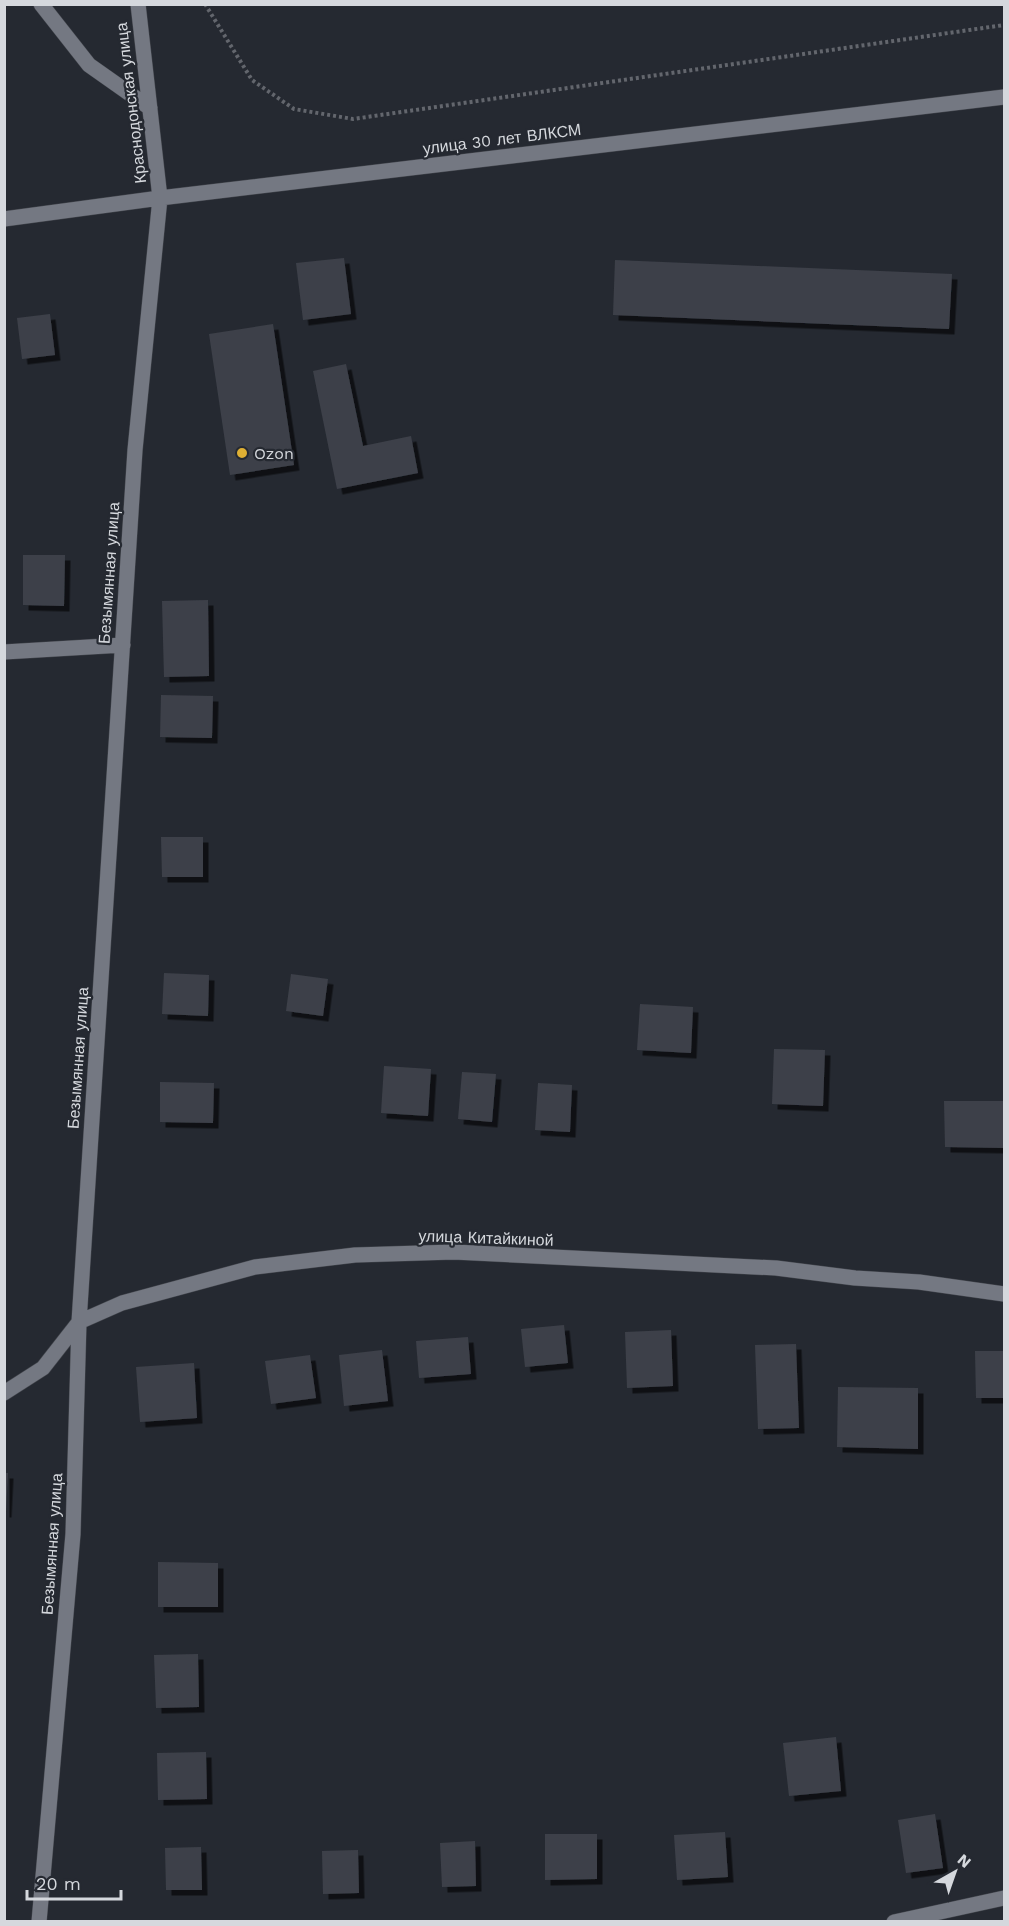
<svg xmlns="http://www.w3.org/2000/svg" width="1009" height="1926" font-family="'Work Sans',sans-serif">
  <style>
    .building { fill: #3d4049; filter: url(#shadow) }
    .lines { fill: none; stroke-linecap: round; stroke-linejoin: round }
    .minor-casing { stroke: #42454c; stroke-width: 16 }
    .path { stroke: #63666d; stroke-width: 4; stroke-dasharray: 3 3; stroke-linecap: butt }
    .minor { stroke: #747882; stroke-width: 15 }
    .poi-dot { fill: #dfb034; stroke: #252931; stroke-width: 2 }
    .labels { text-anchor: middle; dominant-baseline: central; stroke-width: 4.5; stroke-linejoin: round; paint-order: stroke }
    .street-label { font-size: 16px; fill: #d5d8dd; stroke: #252931 }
    .poi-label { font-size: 16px; fill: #d5d8dd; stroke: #252931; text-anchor: start }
  </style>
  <defs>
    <filter id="shadow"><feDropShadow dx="5.5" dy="5.5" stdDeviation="0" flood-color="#0009"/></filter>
  </defs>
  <rect width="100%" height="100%" fill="#252931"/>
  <path class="building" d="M344 258 351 314 303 320 296 263Z
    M615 260 952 274 949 329 613 315Z
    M50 314 55 355 22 359 17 318Z
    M273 324 294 465 230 475 209 334Z
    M346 364 363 446 411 436 418 473 337 489 313 371Z
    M23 555H65L64 606 23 605Z
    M208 600 209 676 164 677 162 601Z
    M161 695 213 696 212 738 160 737Z
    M161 837H203V877H162Z
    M164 973 209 975 208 1016 162 1014Z
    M291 974 328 979 323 1016 286 1011Z
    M640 1004 693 1007 691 1053 637 1050Z
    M774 1049 825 1050 823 1106 772 1104Z
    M384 1066 431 1069 428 1116 381 1113Z
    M462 1072 496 1074 492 1122 458 1119Z
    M160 1082 214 1083 213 1123 160 1122Z
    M538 1083 572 1085 570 1132 535 1130Z
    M944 1101H1004V1148L945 1147Z
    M564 1325 568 1363 525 1367 521 1329Z
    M671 1330 673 1386 627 1388 625 1332Z
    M468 1337 471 1374 419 1378 416 1341Z
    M796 1344 799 1428 758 1429 755 1345Z
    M382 1350 388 1401 344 1406 339 1355Z
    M975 1351H1004V1398H976Z
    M310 1355 316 1398 271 1404 265 1361Z
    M194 1363 197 1418 140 1422 136 1367Z
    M838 1387 918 1388V1449L837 1447Z
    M4 1473H8L6 1512H4Z
    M158 1562 218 1563V1607H158Z
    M198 1654 199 1707 156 1708 154 1655Z
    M836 1737 841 1791 789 1796 783 1743Z
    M206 1752 207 1799 158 1800 157 1753Z
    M935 1814 943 1868 906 1873 898 1820Z
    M725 1832 728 1877 677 1880 674 1835Z
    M545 1834H597V1879L545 1880Z
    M475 1841 476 1886 442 1887 440 1843Z
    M201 1847 202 1890H166L165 1848Z
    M358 1850 359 1893 323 1894 322 1851Z"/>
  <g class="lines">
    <defs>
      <path id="minor" d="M41 4 89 65 150 108
        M4 219 160 198 1004 97
        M4 652 123 645
        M4 1393 43 1368 79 1322 122 1303 255 1267 355 1255 454 1252 776 1268 855 1278 919 1282 1004 1294
        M39 1922 73 1534 79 1322 135 450 160 198 138 4
        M894 1922 1004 1898"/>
    </defs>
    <use href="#minor" class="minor-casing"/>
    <path class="path" d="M205 4 252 80 294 109 353 119 1004 25"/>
    <use href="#minor" class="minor"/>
  </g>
  <circle class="poi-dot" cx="242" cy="453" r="6"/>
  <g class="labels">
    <g class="street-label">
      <text transform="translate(131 103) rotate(-97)">Краснодонская улица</text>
      <text transform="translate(502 139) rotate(-7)">улица 30 лет ВЛКСМ</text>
      <text transform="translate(109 573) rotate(-86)">Безымянная улица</text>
      <text transform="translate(78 1058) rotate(-86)">Безымянная улица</text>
      <text transform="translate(486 1238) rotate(2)">улица Китайкиной</text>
      <text transform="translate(52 1544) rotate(-86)">Безымянная улица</text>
    </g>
    <g class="poi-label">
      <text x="254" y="453">Ozon</text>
    </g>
  </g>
  <rect width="1009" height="1926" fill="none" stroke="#d5d8dd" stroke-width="12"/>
  <g transform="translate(955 1872) rotate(40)" stroke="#252931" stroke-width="4.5" paint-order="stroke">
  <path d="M0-4.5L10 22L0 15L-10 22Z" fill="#d5d8dd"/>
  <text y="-9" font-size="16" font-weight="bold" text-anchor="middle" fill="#d5d8dd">N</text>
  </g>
  <path d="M27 1890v9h94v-9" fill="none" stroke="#d5d8dd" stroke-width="3"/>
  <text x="36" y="1890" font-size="18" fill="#d5d8dd" stroke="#252931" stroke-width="4.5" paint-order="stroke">20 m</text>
</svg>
